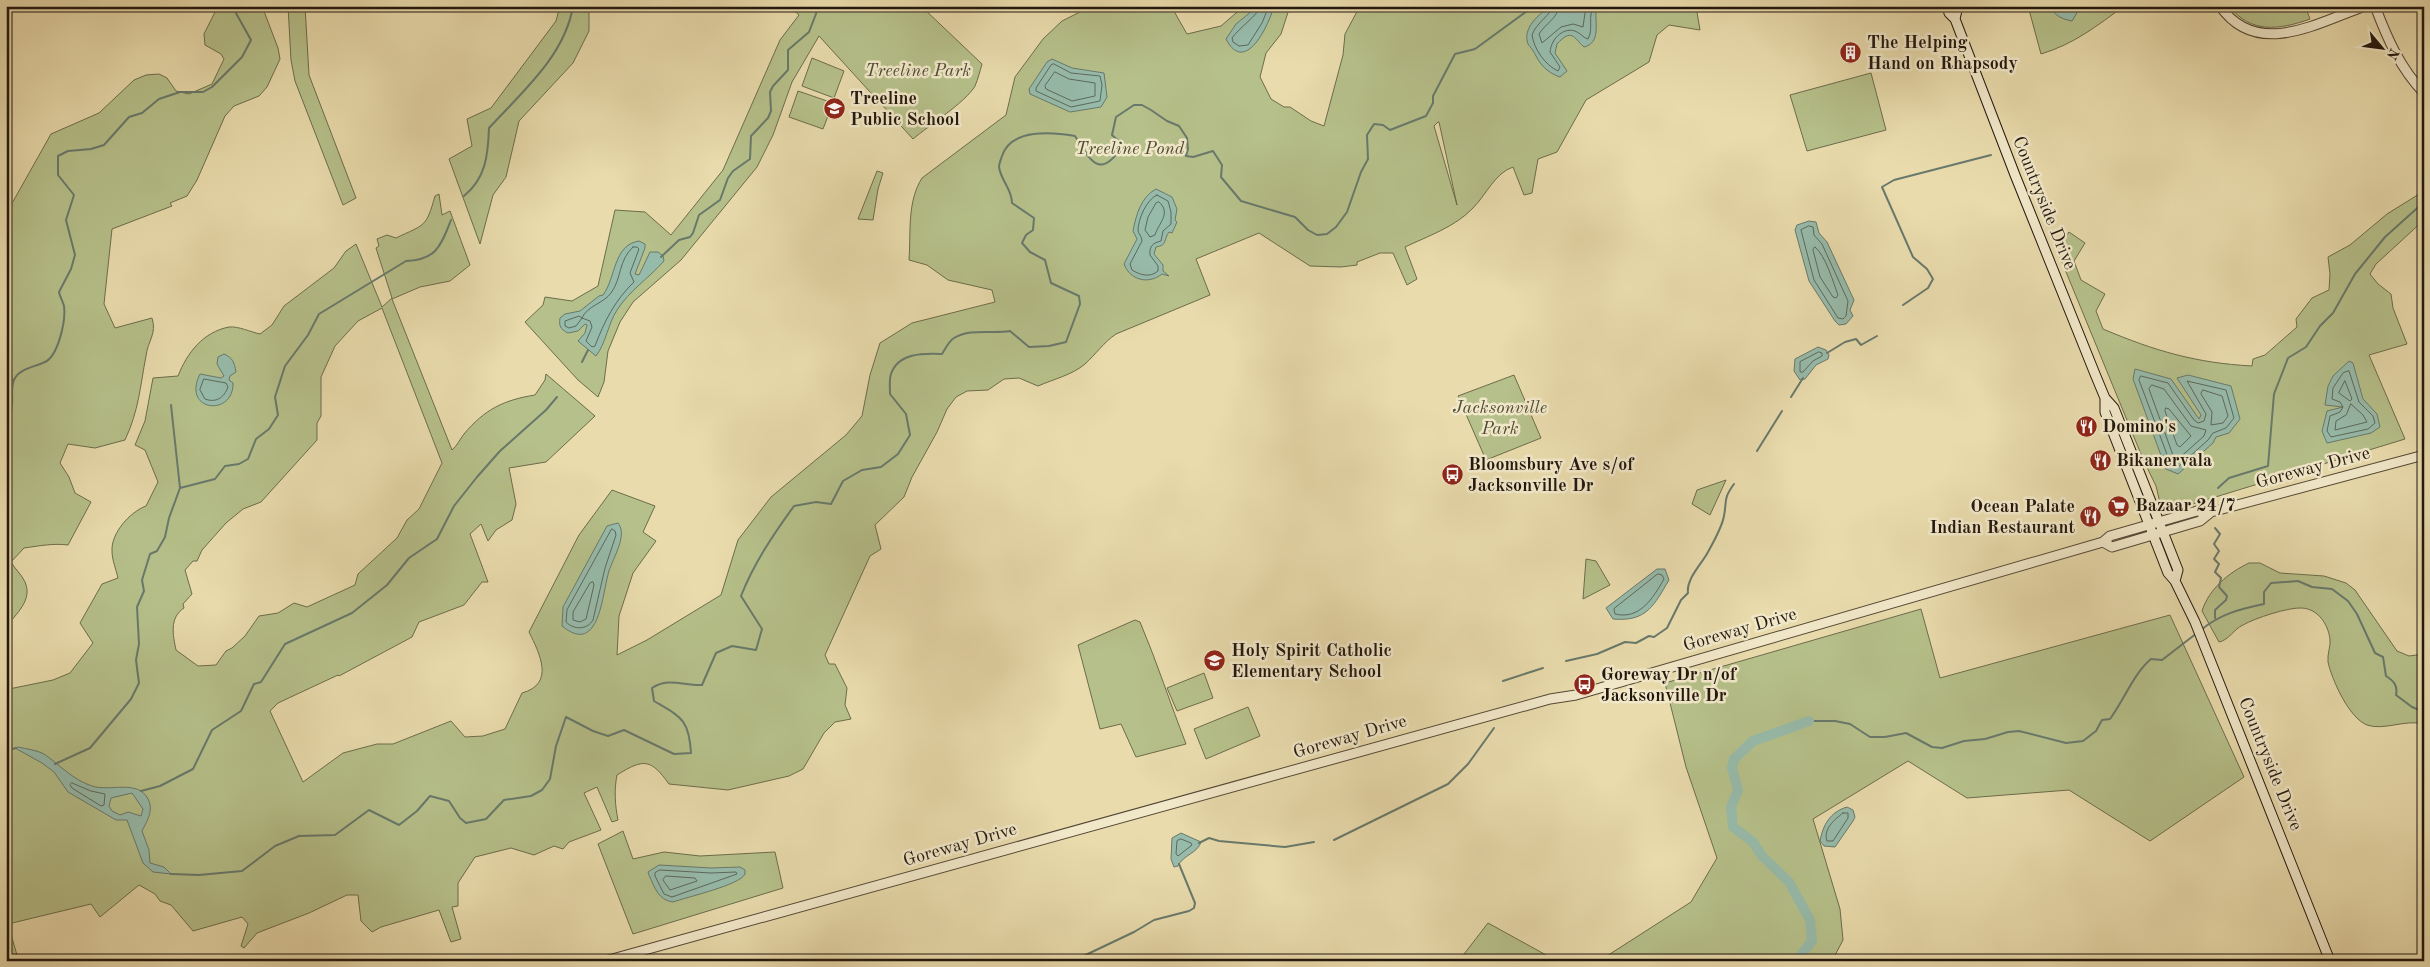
<svg xmlns="http://www.w3.org/2000/svg" width="2430" height="967" font-family="'Old Standard TT',serif">
  <style>
    .green { fill: #b6c08a; stroke: #6c6c4c; fill-rule: evenodd }
    .water { fill: #97bbab; stroke: #68796c; fill-rule: evenodd }
    .lines { fill: none; stroke-linecap: round; stroke-linejoin: round }
    .shore { stroke: #5c695c; stroke-width: 1 }
    .stream { stroke: #68796c; stroke-width: 2 }
    .river { stroke: #97bbab; stroke-width: 10 }
    .tertiary-casing { stroke: #544836; stroke-width: 11 }
    .secondary-casing { stroke: #22170e; stroke-width: 11 }
    .tertiary { stroke: #f1e8c9; stroke-width: 9 }
    .secondary { stroke: #f1e8c9; stroke-width: 9 }
    .labels { text-anchor: middle; dominant-baseline: central; stroke-width: 5; stroke-linejoin: round; paint-order: stroke }
    .poi-label { font-size: 18px; font-weight: bold; fill: #22170e; stroke: #f1e8c9; text-anchor: start }
    .park-label { font-size: 18px; font-style: italic; fill: #4e4a33; stroke: #f1e8c9 }
    .street-label { font-size: 18px; fill: #22170e; stroke: #f1e8c9 }
  </style>
  <rect width="100%" height="100%" fill="#e9dbac"/>
  <filter id="stains"><feTurbulence type="fractalNoise" baseFrequency=".004" numOctaves="4"/><feColorMatrix values="0 0 0 0 .2 0 0 0 0 .09 0 0 0 0 .02 0 0 0 .5 -.17"/></filter>
  <radialGradient id="worn" r=".72"><stop offset=".6" stop-color="#630" stop-opacity="0"/><stop offset="1" stop-color="#630" stop-opacity=".3"/></radialGradient>
  <path class="green" d="M212 6H262L278 48 280 59 267 87 259 96 234 106 225 116 197 180 187 196 170 203 172 206 112 229 104 304 115 328 152 318C157 334 148 340 146 356 140 387 139 410 125 440L95 448 68 444 60 463 69 477 75 493 91 502 68 545C53 543 39 546 24 548L11 562C15 569 22 575 25 582 33 600 16 614 6 627V214L51 134 99 113 134 80 146 75 159 74 167 78 176 91 189 94 212 84 224 59 221 54 205 45 204 34 215 12Z
    M288 6H305L309 75 356 198 343 205 295 81 291 60Z
    M560 6H589V31L573 63 519 121 506 177 493 195 480 244 449 159 472 146 467 119 491 108 556 21Z
    M789 6H921L982 64C980 71 978 79 975 86 966 102 928 126 913 139L819 36 792 82 773 135 757 167 681 260 633 302 620 322 608 351 604 382 598 397 578 380 525 322 543 305 545 297 572 301 598 286 615 210 645 212 671 235 723 170 780 40 799 15Z
    M1092 6H1171L1187 34 1221 26 1244 6H1290L1281 34 1266 53 1260 77 1271 99 1284 107H1290L1311 121 1324 126 1343 55 1345 34 1360 6H1696L1700 30 1669 25 1657 35 1649 62 1586 100 1557 152 1538 159 1532 193 1524 195 1513 167C1495 173 1486 195 1473 208 1455 227 1428 236 1405 247L1417 279 1407 285 1393 253H1380L1357 262V265L1341 267 1310 266 1259 233 1196 259 1210 295 1116 334C1104 342 1096 354 1085 364 1072 375 1054 379 1038 386L1019 378 1004 379 988 390 967 391 956 397 947 409 937 432 912 477 904 497 875 525 881 549 870 556 825 655 829 664H835L847 688 845 705 851 719 835 722 824 733 803 769 789 776 728 790 669 784C651 759 644 758 617 775 614 790 615 805 618 820L612 822 597 787 584 793 601 830 569 842 563 849 554 846 534 855 511 848 475 857 458 883V906L452 907 461 939 451 942 439 910 381 927 372 932 361 921 358 895H347L309 913 257 933 244 948 241 946 248 924 242 917 193 931 171 905 160 901 155 894 139 885 100 917 91 904 8 924 17 955 6 961V688L9 689 53 680 70 673 93 643 80 623 102 584 118 578C116 569 112 560 112 551 111 533 130 512 146 506L158 482 145 450 135 445 145 421 153 378 178 376C187 353 203 332 229 327 238 326 251 332 260 334L272 325 284 306 334 268 346 251 356 244 382 307 392 298 376 248 379 246 377 239 387 235 396 238C425 224 426 228 435 196L439 194 442 215 450 211 470 265 450 281 420 287 392 299 452 450C457 446 460 439 464 434 485 409 504 400 535 395L545 380 546 374 595 416 546 462 509 468 516 504 512 520 496 530 488 541 481 524 470 534 488 582H482L464 605 419 622 412 637 339 676 338 675 278 703 270 711 303 782 343 753 377 744H393L451 721 465 737 483 736 505 729 522 693C555 684 540 654 529 632L579 535 612 490 655 506 643 532 656 541 633 573 619 616 617 655 647 640 721 595 738 540 771 497 846 435 862 416 870 375 880 343 912 323 995 302 992 290 948 280 927 265 909 260C911 231 907 202 922 178L1006 115 1015 77 1043 39 1062 21ZM1438 122H1439L1457 205 1434 126ZM382 308 442 463 419 509 407 520 397 538 358 574 355 585 307 607 294 603 278 613 259 616 245 636 232 648 226 651 216 665 198 666 176 650C173 635 169 618 184 608L183 604 192 594 185 570 193 561H197L202 550 226 523 243 509 261 502 317 440V423L321 416V377L335 346 358 321Z
    M2028 6H2124C2097 26 2074 44 2041 54Z
    M2229 6H2305L2310 19C2279 30 2251 34 2229 6Z
    M812 58 844 71 834 98 802 86Z
    M1871 73 1886 130 1807 151 1790 95Z
    M798 91 833 103 823 129 789 117Z
    M877 171 883 173 878 189 873 220 858 219Z
    M2424 191V220L2376 264 2370 274 2378 284 2391 294 2393 308 2407 344 2369 355 2405 439 2173 510 2169 511 2161 507 2156 486 2143 459 2057 250 2069 232 2085 243 2074 261 2081 280 2105 294 2096 311 2103 329C2155 351 2196 363 2252 366L2253 359 2265 355 2297 327 2296 319 2312 298 2329 290 2330 274 2328 257 2350 245 2387 214Z
    M1514 375 1541 438 1486 460 1458 396Z
    M1726 480 1710 515 1692 504 1697 490Z
    M1586 559 1596 561 1610 585 1583 599Z
    M2249 563H2260L2280 573 2324 576 2346 583 2355 590 2397 651 2409 656 2424 654V724C2405 719 2384 731 2367 725 2349 718 2332 680 2328 662 2327 654 2331 646 2330 639 2328 624 2318 609 2302 608 2289 607 2255 618 2243 625 2234 629 2229 640 2219 642L2202 611C2209 589 2228 573 2249 563Z
    M1921 609 1940 678 2170 615 2244 777 2150 841 2069 790 1967 798 1908 761 1813 819 1840 909 1843 940 1832 961H1599L1691 902 1717 858 1686 767 1665 683Z
    M1135 620 1140 622C1157 662 1170 703 1186 744L1136 757 1121 724 1100 729 1078 645Z
    M1204 673 1213 698 1177 711 1167 688Z
    M1248 707 1260 736 1206 759 1194 729Z
    M623 831 633 859 664 852 700 856 775 852 783 888 633 934 598 844Z
    M1488 923 1557 961H1466L1461 958Z"/>
  <path class="water" d="M1258 6H1274C1269 25 1245 76 1226 39L1236 24Z
    M1551 6H1603L1596 10C1595 23 1601 43 1584 47 1573 37 1572 28 1557 44L1555 53 1567 71 1560 77C1548 73 1540 65 1535 54 1533 50 1530 47 1528 44 1522 28 1539 14 1551 6Z
    M2051 6H2081L2072 21C2062 19 2054 16 2051 6Z
    M1052 59 1072 68 1104 73 1107 97 1101 107 1070 112 1030 94 1029 89 1047 62Z
    M1156 189 1172 197 1177 209 1175 220 1177 222 1172 233 1169 232C1163 240 1168 245 1156 247L1154 254 1163 265V271L1169 276 1162 274C1148 285 1130 280 1124 264L1137 239 1133 231C1136 215 1141 197 1156 189Z
    M1809 221 1816 222 1819 233 1827 242 1854 300 1850 310 1853 316 1846 324 1839 325 1835 321 1809 281 1795 230 1797 225Z
    M639 241 645 244V248L635 274 639 275 650 252H658L663 256 664 261C648 279 630 290 617 310 608 324 606 343 596 356L578 341 585 333 587 325 585 324 578 331 568 333C560 329 559 326 560 318L565 314 580 311 599 296 603 295C616 278 613 245 639 241Z
    M1818 347 1826 350 1829 355 1828 359 1816 365 1805 379 1800 380 1794 371 1795 359Z
    M224 354C233 358 234 362 236 372L230 376 229 380 233 383C234 417 181 412 200 374L221 378 224 376 217 364 218 357Z
    M2349 361 2353 363 2363 399 2377 414 2380 427 2371 433 2327 443 2322 431 2327 411 2343 407 2325 405 2328 386 2333 376Z
    M2135 369 2171 379 2199 419 2201 415 2177 378 2188 375 2231 386 2240 419 2229 433 2216 437 2213 443 2178 474 2166 469 2133 379Z
    M618 523C628 535 613 558 609 571 602 593 600 657 562 626L563 607 607 526Z
    M1657 569H1665L1669 580C1654 605 1647 622 1613 619L1606 608Z
    M18 747C26 749 37 750 44 754 60 765 73 780 92 786 109 792 138 779 148 799 154 810 147 821 142 831L149 850 150 863 164 867 171 874 153 872 143 863 127 820H116L68 792 54 772 42 763 15 748ZM132 793 143 809 141 816 128 812 120 815 112 811 109 806 111 798Z
    M1847 807 1853 810 1855 817 1853 821 1835 847 1824 846 1820 841C1823 825 1830 812 1847 807Z
    M1181 833 1201 842C1198 853 1183 855 1178 866L1174 867 1171 859 1172 838Z
    M659 865 711 868 740 867 745 870V874C740 885 687 897 673 902 658 900 655 888 649 875L648 872Z"/>
  <g class="lines">
    <path class="shore" d="M1261 6C1259 14 1238 29 1232 38L1233 42 1239 46 1248 45 1262 23 1269 6
      M1553 6C1551 15 1536 23 1532 35 1534 49 1545 65 1558 71L1560 67 1550 52C1551 40 1562 27 1575 31 1581 33 1583 38 1588 39 1594 28 1587 17 1594 6
      M1559 6C1558 18 1545 24 1539 34L1542 43 1561 27 1573 24 1583 27 1586 6
      M1054 64 1071 73 1100 76 1102 85 1100 101 1071 107 1036 91V88L1051 65Z
      M1055 72 1069 79 1095 83V96L1072 101 1046 89 1045 86Z
      M1157 195 1168 201 1171 212V224L1163 231 1161 241C1153 243 1149 246 1150 255L1158 266V271C1150 278 1140 275 1132 270L1130 264 1142 241C1142 236 1138 234 1138 230 1138 219 1147 199 1157 195Z
      M1159 202C1172 213 1158 224 1155 235L1150 237 1145 230 1148 217 1156 203Z
      M1809 226 1813 227 1814 235 1822 244 1848 301 1846 316 1843 319 1838 318 1814 280 1801 230Z
      M633 247H637L639 249 630 273 634 282C615 300 604 322 595 346L592 347 586 341 592 327 590 321 582 318 576 326 569 328 565 326V321L579 316 582 318C587 306 604 303 611 293 622 278 618 261 633 247Z
      M1815 247C1826 256 1833 282 1838 295L1836 298 1833 297 1820 277 1813 250Z
      M1819 352 1822 353V356L1813 361 1803 372H1800V362Z
      M2349 371 2359 402 2373 416 2375 423 2368 429 2331 437 2327 431 2330 416 2340 412 2343 407 2340 402 2332 399 2333 388 2343 373Z
      M2141 376 2168 383 2194 420 2198 423 2204 421 2206 414 2187 381 2226 390 2234 418 2226 428 2213 433 2208 440 2178 467 2171 465 2139 380Z
      M204 379 226 383 228 387C224 398 216 403 205 399L200 390Z
      M2345 381 2352 399 2350 401 2339 393Z
      M2152 385 2164 389 2191 426 2206 430 2204 436 2177 460 2174 458 2149 389Z
      M2203 390 2222 396 2228 416 2223 423 2211 425 2212 412 2201 394Z
      M2351 404 2363 415 2367 422 2335 430 2336 421 2346 415Z
      M2166 408 2169 409 2191 436 2180 447 2177 445 2165 411Z
      M612 529 615 531 616 535 605 568 593 620C587 630 574 630 566 622L567 610Z
      M1658 574 1662 575 1664 579C1653 598 1640 620 1615 614L1614 609Z
      M593 582 594 585 586 619 580 622 573 620V612L590 583Z
      M72 783 91 791 105 794 104 805 101 806 72 788 70 785Z
      M1843 813H1848V818L1833 841H1827C1823 829 1834 820 1843 813Z
      M1181 839 1191 843 1192 845 1178 856 1176 854 1177 841Z
      M660 870 711 873 736 872 737 874 672 897 664 894 655 876V873Z
      M666 876 695 878 697 881 670 890 663 880Z"/>
    <path class="stream" d="M464 196C486 178 488 155 489 128 521 93 565 56 573 6
      M661 257 679 240 690 237 693 233 699 215 720 200 728 178 733 171 750 159 751 136 768 118 771 111 770 92 773 86 788 70V50L809 32 819 6
      M1903 305 1928 288 1933 279 1927 269 1913 257 1882 187 1894 180 1991 155
      M1827 353 1845 342 1856 339 1861 345 1877 336
      M582 362 588 350
      M6 373 13 380
      M1791 397 1803 378
      M6 427C9 419 12 412 12 404 13 395 10 386 15 378 21 368 35 367 45 362 58 356 66 321 64 306 63 302 60 297 59 292L71 269 75 255 66 220 74 195 58 175V156L68 151 91 149 104 145 129 117 142 113 159 99 180 92H203L212 87 242 57 251 40 232 6
      M1757 451 1782 411
      M180 488 215 479 225 466 239 464 248 459 256 439 269 429 278 415 275 397 285 366 308 335 319 314 406 261C437 260 441 245 451 220
      M2218 488 2229 478 2268 466 2274 394 2288 358 2306 347 2320 326 2333 313 2355 274 2385 237 2424 202
      M2215 528 2220 534 2214 544 2219 551 2214 559 2219 564 2215 572 2221 578 2219 587 2227 596 2226 600 2215 610V618
      M2201 630C2220 614 2240 609 2264 604V592L2271 583 2298 581 2312 587 2332 589 2348 601 2357 614 2375 653 2383 657 2386 676C2394 681 2398 686 2396 695L2412 707 2424 712
      M1566 661 1597 654 1625 642 1636 643 1649 636 1654 637 1667 628 1681 600 1688 593C1686 579 1701 565 1708 552 1713 543 1722 527 1724 516 1727 500 1723 499 1734 484
      M1503 681 1543 668
      M1809 721H1835L1850 724 1870 737H1885L1906 733 1932 747 1942 748 1964 741 1985 739 2008 732 2019 731 2066 743 2083 741 2096 731 2102 720 2110 719C2124 700 2134 673 2151 659L2162 660 2197 633
      M6 751 16 748
      M55 764 90 748 131 699 139 683 136 660 139 644 137 607 144 591 142 580 150 554 157 551 165 537 169 518 180 488 171 405
      M141 791 160 786 193 769 212 730 241 711 254 684 261 682 285 644 352 613 387 585 409 558 437 539 454 506 477 477 500 451 546 410 557 397
      M1334 840 1448 784 1468 764 1494 728
      M1199 843 1209 838 1219 841 1285 847 1314 842
      M171 874 199 875 242 871 275 846 299 836 335 835 369 810 399 825 417 811 430 796 449 801 460 818 466 823 486 819 504 800 531 796 542 790 550 779 556 746 566 717 593 731 608 736 624 730 674 754 691 753C689 719 681 717 654 701L652 688C669 677 684 686 702 685L716 653 732 646 756 650 762 629 741 596C754 563 773 535 794 506L816 502 831 504 843 481 862 470 881 467 898 454 910 435 906 414 890 394C890 388 889 380 891 374 898 353 923 353 942 354 945 349 949 341 954 338 970 328 992 334 1010 331L1029 347 1049 346 1066 342 1080 304 1079 296 1051 283 1045 260 1030 252 1022 243 1026 235 1033 230 1034 218 1012 203C1012 189 1001 181 999 167 999 164 1001 159 1002 156 1011 128 1053 132 1075 136 1091 161 1100 181 1123 145L1112 135 1116 117 1134 105H1142L1151 110 1167 121 1179 126 1187 138 1188 149 1186 156 1193 157 1213 151 1222 165 1221 177 1241 201 1295 217 1308 230 1317 235 1327 234 1336 227 1347 212 1361 172 1368 159 1367 135 1374 124 1383 125 1390 130 1426 116 1433 103V96L1455 54 1475 49 1534 6
      M1073 961 1134 932 1154 920 1189 911 1194 908 1195 903 1179 864"/>
    <path class="river" d="M1796 961 1812 941 1810 920 1789 882 1762 856 1753 842 1733 827 1731 807 1738 790 1732 768 1734 759 1753 741 1809 721"/>
    <defs>
      <path id="tertiary" d="M2220 6C2257 59 2317 23 2365 6
        M2375 6C2387 38 2400 68 2424 93
        M2103 542 2112 547 2200 521 2211 512
        M605 961 1550 699 1576 695 2103 542 2110 536 2197 511 2211 512 2424 455"/>
      <path id="secondary" d="M1947 6 1949 13 1955 19 2015 175 2095 374 2105 398 2114 408 2178 570 2175 581
        M1955 19 1958 6
        M2105 398V412L2168 573 2175 581 2195 622 2330 961"/>
    </defs>
    <use href="#tertiary" class="tertiary-casing"/>
    <use href="#secondary" class="secondary-casing"/>
    <use href="#tertiary" class="tertiary"/>
    <use href="#secondary" class="secondary"/>
  </g>
  <defs>
    <symbol id="building-disc" viewBox="-11 -11 22 22"><circle r="9.5" fill="#8f2418" stroke="#f1e8c9"/><path d="M-4-6H4V6H1V3H-1V6H-4ZM-2.5-4.3h1.7v1.8h-1.7ZM.8-4.3h1.7v1.8H.8ZM-2.5-1h1.7V.8h-1.7ZM.8-1h1.7V.8H.8Z" fill="#fff"/></symbol>
    <symbol id="school-disc" viewBox="-11 -11 22 22"><circle r="9.5" fill="#8f2418" stroke="#f1e8c9"/><path d="M0-5L7-2L0 1L-7-2ZM-4 1L0 2.5L4 1V4Q0 6-4 4Z" fill="#fff"/></symbol>
    <symbol id="restaurant-disc" viewBox="-11 -11 22 22"><circle r="9.5" fill="#8f2418" stroke="#f1e8c9"/><path d="M-5-6h1v4h1v-4h1v4h1v-4h1v5L-1.5 .5V6h-2V.5L-5-1ZM5-6V6H3V1.5H1.5Q1.5-4 5-6Z" fill="#fff"/></symbol>
    <symbol id="bus-disc" viewBox="-11 -11 22 22"><circle r="9.5" fill="#8f2418" stroke="#f1e8c9"/><path d="M-5-6H5V4H4V6H2V4H-2V6H-4V4H-5ZM-3.5-4V0h7V-4ZM-3.5 1.2v1.5H-2V1.2ZM2 1.2v1.5H3.5V1.2Z" fill="#fff"/></symbol>
    <symbol id="supermarket-disc" viewBox="-11 -11 22 22"><circle r="9.5" fill="#8f2418" stroke="#f1e8c9"/><path d="M-6-5.5h2.5l.6 2H6L4.5 2H-2.5L-4.4-4H-6ZM-1.5 3.2a1.3 1.3 0 1 0 .1 0ZM3 3.2a1.3 1.3 0 1 0 .1 0Z" fill="#fff"/></symbol>
  </defs>
  <g fill-rule="evenodd">
    <use href="#building-disc" x="1838" y="40" width="25" height="25"/>
    <use href="#school-disc" x="822" y="96" width="25" height="25"/>
    <use href="#restaurant-disc" x="2074" y="414" width="25" height="25"/>
    <use href="#restaurant-disc" x="2088" y="448" width="25" height="25"/>
    <use href="#bus-disc" x="1440" y="462" width="25" height="25"/>
    <use href="#supermarket-disc" x="2106" y="494" width="25" height="25"/>
    <use href="#restaurant-disc" x="2078" y="504" width="25" height="25"/>
    <use href="#school-disc" x="1202" y="648" width="25" height="25"/>
    <use href="#bus-disc" x="1572" y="672" width="25" height="25"/>
  </g>
  <g class="labels">
    <g class="poi-label">
      <text x="1867" y="43">The Helping<tspan x="1867" dy="21">Hand on Rhapsody</tspan></text>
      <text x="850" y="99">Treeline<tspan x="850" dy="21">Public School</tspan></text>
      <text x="2102" y="427">Domino's</text>
      <text x="2116" y="461">Bikanervala</text>
      <text x="1468" y="465">Bloomsbury Ave s/of<tspan x="1468" dy="21">Jacksonville Dr</tspan></text>
      <text x="2135" y="506">Bazaar 24/7</text>
      <text x="2075" y="507" text-anchor="end">Ocean Palate<tspan x="2075" dy="21">Indian Restaurant</tspan></text>
      <text x="1231" y="651">Holy Spirit Catholic<tspan x="1231" dy="21">Elementary School</tspan></text>
      <text x="1601" y="675">Goreway Dr n/of<tspan x="1601" dy="21">Jacksonville Dr</tspan></text>
    </g>
    <g class="park-label">
      <text x="918" y="71">Treeline Park</text>
      <text x="1130" y="149">Treeline Pond</text>
      <text x="1500" y="408">Jacksonville<tspan x="1500" dy="21">Park</tspan></text>
    </g>
    <g class="street-label">
      <text transform="translate(2044 203) rotate(68)">Countryside Drive</text>
      <text transform="translate(2313 468) rotate(-15)">Goreway Drive</text>
      <text transform="translate(1740 630) rotate(-16)">Goreway Drive</text>
      <text transform="translate(1350 737) rotate(-16)">Goreway Drive</text>
      <text transform="translate(2270 764) rotate(68)">Countryside Drive</text>
      <text transform="translate(960 845) rotate(-16)">Goreway Drive</text>
    </g>
  </g>
  <rect width="2430" height="967" fill="none" stroke="#e9dbac" stroke-width="25"/>
  <rect x="8" y="8" width="2415" height="952" fill="none" stroke="#22170e" stroke-width="2.5"/>
  <rect x="12" y="12" width="2405" height="942" fill="none" stroke="#22170e"/>
  <g transform="translate(2382 48) rotate(119)" stroke="#f1e8c9" stroke-width="4" paint-order="stroke">
  <path d="M0-4L9 19L0 12L-9 19Z" fill="#22170e"/>
  <text y="-8" font-size="14" font-weight="bold" text-anchor="middle" fill="#22170e">N</text>
  </g>
  <rect width="100%" height="100%" filter="url(#stains)"/>
  <rect width="100%" height="100%" fill="url(#worn)"/>
</svg>
